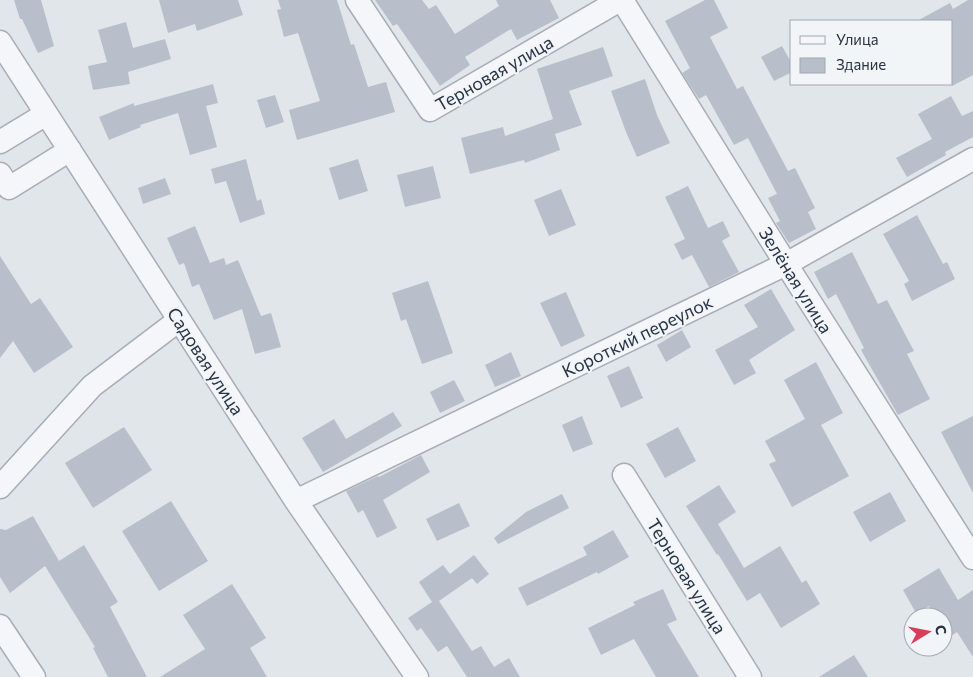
<svg xmlns="http://www.w3.org/2000/svg" width="973" height="677" font-family="Commissioner,sans-serif">
  <style>
    .building { fill: #b8bfca }
    .lines { fill: none; stroke-linecap: round; stroke-linejoin: round }
    .minor-casing { stroke: #a6adb6; stroke-width: 25 }
    .minor { stroke: #f5f6f9; stroke-width: 22 }
    .labels { text-anchor: middle; dominant-baseline: central; stroke-width: 4; stroke-linejoin: round; paint-order: stroke }
    .street-label { font-size: 18px; fill: #283345; stroke: #f1f5f8 }
  </style>
  <rect width="100%" height="100%" fill="#e1e6eb"/>
  <path class="building" d="M14 0H41L54 46 38 53 22 19H20Z
    M159 0H238L243 15 197 31 195 24 168 33Z
    M278 0H337L351 45 354 44 368 87 386 82 395 112 297 140 289 110 320 101 298 33 284 37 277 10 281 9Z
    M375 0H422L429 9 436 5 455 34 499 6 496 0H550L559 18 517 40 511 29 465 57 470 65 440 86 397 24 393 26Z
    M705 0H714L728 28 710 37 737 89 743 86 788 171 795 168 815 208 808 212 816 229 789 243 776 223 780 221 768 198 777 194 748 138 734 145 706 95 699 99 682 73 690 68 665 21Z
    M968 0H973V75L952 86V21H917L950 3 953 9Z
    M126 22 133 48 165 39 171 59 128 72 130 84 93 90 88 66 107 62 98 30Z
    M782 46 792 64V72L774 81 761 57Z
    M603 47 613 76 569 91 582 125 555 134 560 150 525 163 524 160 470 174 461 138 503 127 505 136 553 119 537 69Z
    M645 79 657 115 670 143 637 157 626 132 611 91Z
    M213 84 218 103 206 106 217 147 190 155 178 113 140 125 141 127 109 140 99 117 134 103V106Z
    M275 95 284 122 266 128 257 100Z
    M951 96 962 116 973 111V137L945 152 946 155 907 177 896 158 932 139 918 114Z
    M246 159 257 201 261 199 265 214 240 223 226 181 215 184 211 169Z
    M358 159 368 191 339 200 329 168Z
    M433 166 441 198 405 207 397 175Z
    M165 178 171 194 143 204 138 188Z
    M688 186 708 228 723 221 730 236 722 241 739 272 709 287 692 255 682 260 674 244 685 239 665 197Z
    M561 189 576 225 549 236 534 200Z
    M917 215 943 264 947 262 955 279 912 301 904 284 909 281 883 234Z
    M195 226 210 263 224 258 226 265 238 260 261 316 271 313 281 347 255 354 242 309 214 320 199 284 192 287 184 263 179 265 167 238Z
    M852 252 878 304 887 300 914 351 907 354 930 399 898 415 861 350 864 348 836 294 828 299 814 272Z
    M0 256 31 304 40 298 73 347 34 373 13 341 0 358Z
    M428 281 453 353 422 364 406 319 401 321 392 293Z
    M771 289 795 330 749 360 756 373 734 385 715 350 758 327 744 305Z
    M566 292 585 336 561 347 540 303Z
    M682 330 691 347 666 362 657 345Z
    M511 352 521 376 495 387 485 365Z
    M816 362 843 413 821 425 849 476 792 507 769 464 776 461 765 441 805 419 784 380Z
    M629 366 643 398 621 408 607 376Z
    M454 380 465 401 440 413 430 392Z
    M393 412 402 426 323 472 302 438 334 419 346 439Z
    M582 416 593 444 573 452 562 425Z
    M973 416V493L941 432Z
    M124 427 152 470 93 508 65 463Z
    M678 427 696 461 665 478 646 444Z
    M421 455 430 472 383 500 397 528 377 538 363 510 358 513 346 491 378 476 379 477Z
    M719 485 736 512 718 524 744 568 780 546 802 583 806 580 820 604 781 628 760 593 747 601 718 554 717 555 686 506Z
    M890 492 906 521 870 542 853 512Z
    M562 494 569 508 498 544 494 538 526 512Z
    M171 501 208 561 159 591 122 531Z
    M459 503 470 526 437 541 426 519Z
    M33 516 59 561 84 545 118 602 110 607 147 677H108L93 648 95 647 45 566 10 593 0 577V529L6 530Z
    M613 530 629 557 598 574 597 572 527 606 518 588 587 555 583 547Z
    M474 555 489 574 477 584 472 578 439 601 472 651 481 646 494 667 509 658 520 677H467L447 646 438 652 421 628 417 631 408 618 432 602 419 582 443 565 450 574Z
    M939 568 958 600 973 590V657L957 632 948 638 943 629V617H935L929 606 916 613 903 590Z
    M232 584 266 638 250 648 267 677H160L205 649 183 615Z
    M663 589 677 620 667 624 699 677H656L634 639 601 655 588 628 635 605 633 602Z
    M854 655 868 677H819Z"/>
  <g class="lines">
    <defs>
      <path id="minor" d="M357 0 430 110 620 0
        M622 0 786 264 973 558
        M0 42 296 501 417 677
        M0 142 46 114
        M0 174 9 188 70 150
        M624 475 750 677
        M0 487 92 386 179 320
        M296 501 786 264 973 159
        M0 626 34 677"/>
    </defs>
    <use href="#minor" class="minor-casing"/>
    <use href="#minor" class="minor"/>
  </g>
  <g class="labels">
    <g class="street-label">
      <text transform="translate(494 73) rotate(-30)">Терновая улица</text>
      <text transform="translate(796 280) rotate(58)">Зелёная улица</text>
      <text transform="translate(637 336) rotate(-26)">Короткий переулок</text>
      <text transform="translate(206 361) rotate(57)">Садовая улица</text>
      <text transform="translate(687 576) rotate(58)">Терновая улица</text>
    </g>
  </g>
  <rect x="790" y="20" width="162" height="65" fill="#f1f5f8" stroke="#a1a7b0"/>
  <rect x="800" y="36" width="25" height="8" fill="#f5f6f9" stroke="#a1a7b0"/>
  <text x="836" y="45" font-size="15" fill="#283345">Улица</text>
  <rect x="800" y="58" width="25" height="15" fill="#b8bfca" stroke="#a1a7b0"/>
  <text x="836" y="70" font-size="15" fill="#283345">Здание</text>
  <g transform="translate(928 632) rotate(80)"><circle r="24" fill="#f1f5f8" stroke="#a1a7b0"/>
  <path d="M0-4L9 19L0 12L-9 19Z" fill="#db3c59"/>
  <text y="-8" font-size="14" font-weight="bold" text-anchor="middle" fill="#283345">С</text>
  </g>
</svg>
